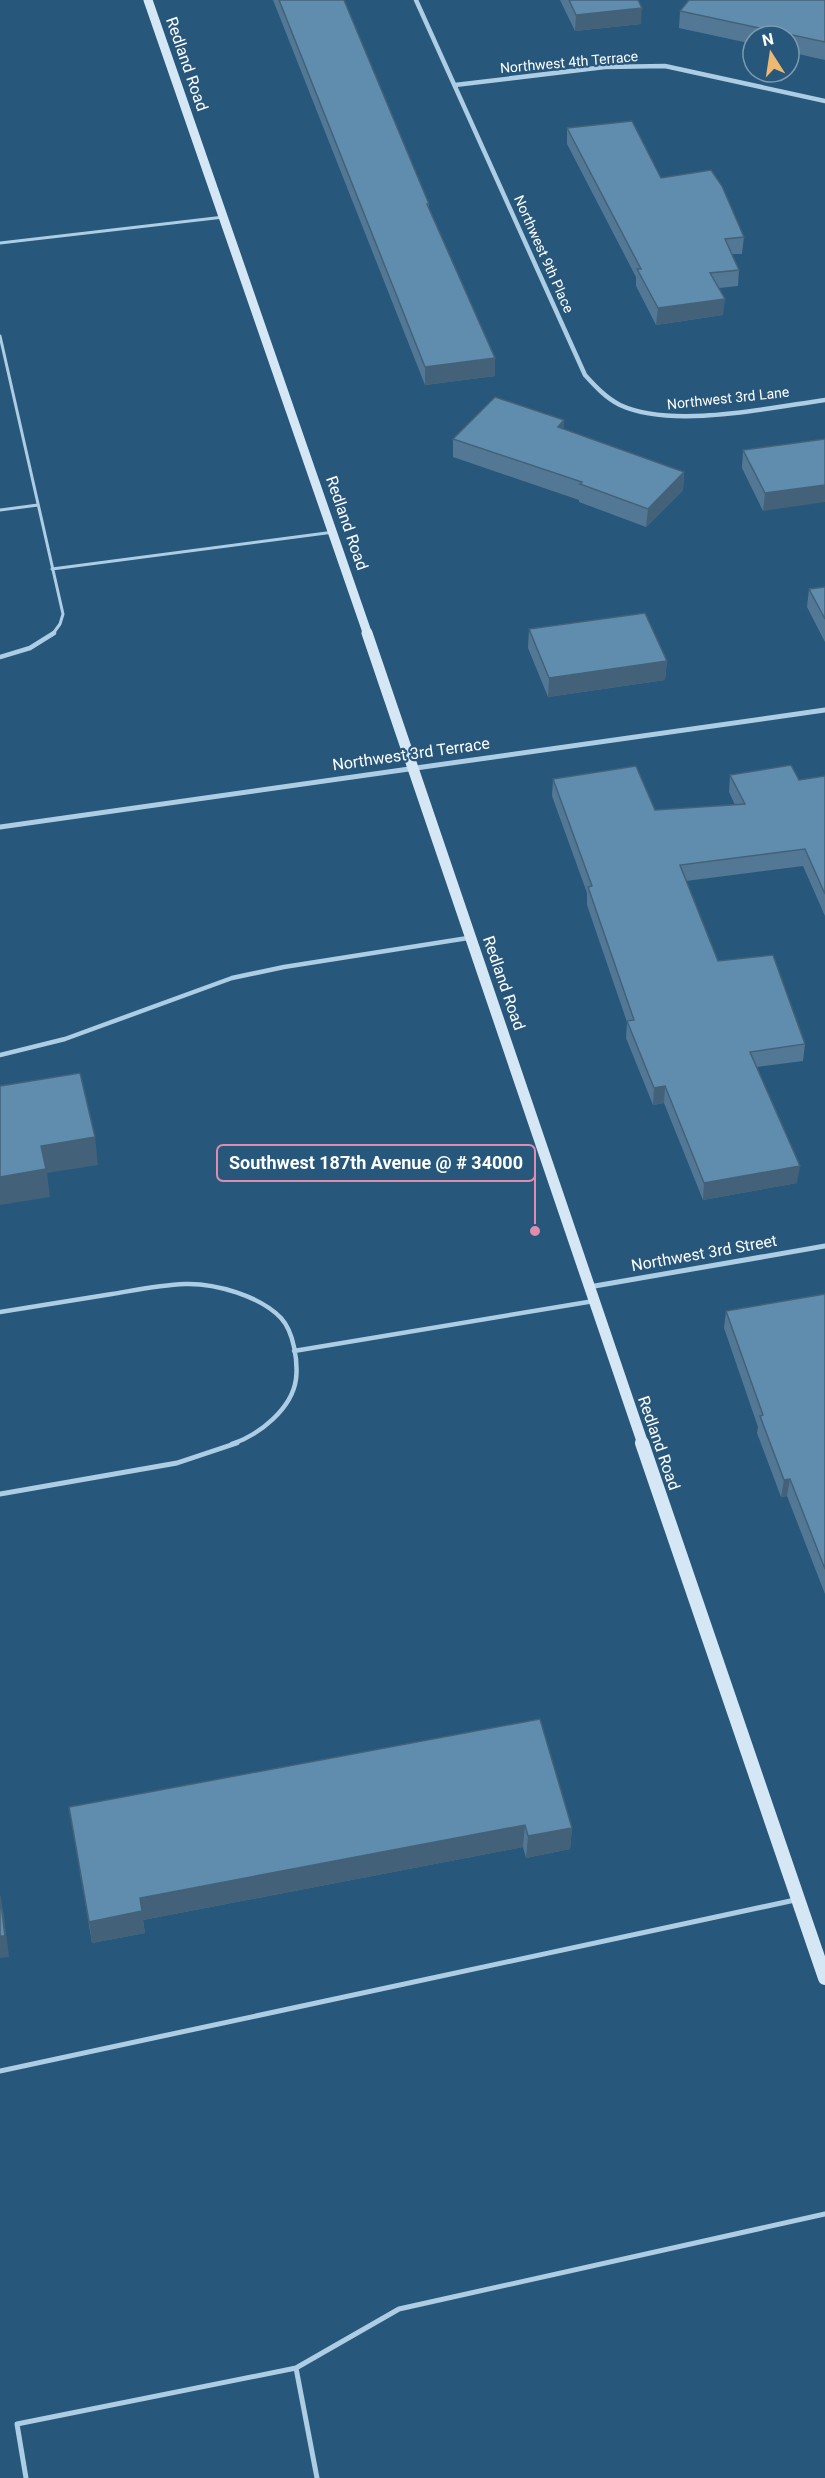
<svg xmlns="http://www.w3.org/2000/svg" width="825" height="2478" font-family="Roboto,sans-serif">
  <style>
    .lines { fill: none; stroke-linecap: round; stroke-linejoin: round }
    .lane-far2 { stroke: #accde4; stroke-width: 3 }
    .lane-far1 { stroke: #accde4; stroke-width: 4.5 }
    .lane { stroke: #accde4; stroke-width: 5 }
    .street-far1 { stroke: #accde4; stroke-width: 4.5 }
    .street { stroke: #accde4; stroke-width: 5 }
    .secondary-far2 { stroke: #d5e6f4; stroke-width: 9 }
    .secondary-far1 { stroke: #d5e6f4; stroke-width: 11 }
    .secondary { stroke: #d5e6f4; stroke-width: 14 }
    .wall { fill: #537895 }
    .shaded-wall { fill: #436279 }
    .building { fill: #608cad; stroke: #436279; stroke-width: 1.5 }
    .labels { text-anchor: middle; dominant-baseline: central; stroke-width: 4.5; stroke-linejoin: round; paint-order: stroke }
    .far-street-label { font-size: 14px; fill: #fff; stroke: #27577b }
    .street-label { font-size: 16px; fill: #fff; stroke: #27577b }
    .leader { fill: none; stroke: #e08cad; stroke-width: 2 }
    .callout-dot { fill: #e08cad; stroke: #27577b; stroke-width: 2 }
    .callout { fill: #27577b; stroke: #e08cad; stroke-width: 2 }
    .callout-label { font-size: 18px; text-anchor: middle; font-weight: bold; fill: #fff }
  </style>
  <rect width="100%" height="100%" fill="#27577b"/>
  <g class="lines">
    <path class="lane-far2" d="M0 243 224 217
      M0 336 63 614 60 624 52 635
      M0 510 38 505
      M52 569 334 532"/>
    <path class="lane-far1" d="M0 657 30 648 54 633
      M0 1055 65 1039 232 978 284 967 468 938
      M0 1312C37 1306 75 1300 112 1294 136 1290 160 1285 185 1284 215 1283 260 1296 281 1318 294 1332 298 1362 296 1379 292 1409 259 1435 232 1444
      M294 1351 594 1301"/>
    <path class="lane" d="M0 1494 177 1463 237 1443
      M0 2071 795 1900
      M296 2368 399 2309 825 2214
      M26 2478 17 2424 296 2368 317 2478"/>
    <path class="street-far1" d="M416 0 585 375C595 386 606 398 620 405 672 429 768 408 825 400
      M455 85 605 67 665 66 825 101"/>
    <path class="street" d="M0 827 825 710
      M589 1287 825 1246"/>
    <path class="secondary-far2" d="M148 0 368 635"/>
    <path class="secondary-far1" d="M367 633 643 1444"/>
    <path class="secondary" d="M642 1443 825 1978"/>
  </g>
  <path class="wall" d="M273 0H344L429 204V208L495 376 425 385Z
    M560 0H638L641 24 575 31Z
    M825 0V60L789 52V36H753V44L679 28 680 11Z
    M567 128 661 178 744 237 742 254H732L739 270 738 286 719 288 723 315 656 325 636 286V277L567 144Z
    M564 429 684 472 683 490 646 527 579 502V500L453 457V439Z
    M825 439 763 511 742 468 743 450Z
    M825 587V642L807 607 809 589Z
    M529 629 667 661 665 680 548 697 528 648Z
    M730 775 799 780 825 776V916L803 866 686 881 718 961 805 1044 803 1061 757 1067 797 1183 703 1200 664 1103 653 1105 626 1038 627 1022 587 905V893L552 796 553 779 655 810 735 805 729 792Z
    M825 1294V1594L787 1496 781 1497 757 1433 758 1427 724 1328 726 1311Z
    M69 1807 572 1828 570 1849 526 1858 523 1847 143 1920 145 1933 92 1943Z"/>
  <path class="shaded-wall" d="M642 8 641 24 575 31 576 15Z
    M725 299 723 315 656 325 658 308Z
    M495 358V376L425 385V367Z
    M564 420V438L558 427Z
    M684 472 683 490 646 527 648 509Z
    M825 485V502L763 511 765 493Z
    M667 661 665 680 548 697 549 678Z
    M665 1086 664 1103 653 1105 654 1088Z
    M95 1137 98 1165 47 1173 50 1197 0 1205V1177L41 1146Z
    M800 1166 797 1183 703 1200 704 1183Z
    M790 1479 787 1496 781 1497 784 1480Z
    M525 1825 523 1847 143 1920 145 1933 92 1943 89 1922 140 1898Z
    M572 1828 570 1849 526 1858 528 1836Z
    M0 1895 4 1915 9 1957 0 1958Z"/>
  <path class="building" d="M279 0H344L429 204H427L495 358 425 367Z
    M569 0H638L642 8 576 15Z
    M689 0H825V42L680 11Z
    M632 121 661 178 711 170 722 186 744 237 725 239 739 270 710 273 725 299 658 308 637 269H641L567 128Z
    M495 397 564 420 558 427 684 472 648 509 580 484 582 482 453 439Z
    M825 439V485L765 493 743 450Z
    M825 587V619L809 589Z
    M645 613 667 661 549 678 529 629Z
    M791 765 799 780 825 776V894L805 849 680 865 718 961 773 955 805 1044 750 1052 800 1166 704 1183 665 1086 654 1088 627 1021 634 1020 588 887 592 886 553 779 636 766 655 810 745 804 730 775Z
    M80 1073 95 1137 41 1146 46 1169 0 1177V1086Z
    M825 1294V1569L790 1479 784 1480 760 1416 763 1415 726 1311Z
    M540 1719 572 1828 528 1836 525 1825 140 1898 142 1911 89 1922 69 1807Z
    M0 1896 5 1936H0Z"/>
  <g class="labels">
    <g class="far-street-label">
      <text transform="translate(569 62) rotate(-5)">Northwest 4th Terrace</text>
      <text transform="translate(544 254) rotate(66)">Northwest 9th Place</text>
      <text transform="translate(728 398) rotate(-6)">Northwest 3rd Lane</text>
    </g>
    <g class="street-label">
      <text transform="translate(187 64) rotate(71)">Redland Road</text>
      <text transform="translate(347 523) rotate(71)">Redland Road</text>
      <text transform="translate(411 754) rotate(-8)">Northwest 3rd Terrace</text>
      <text transform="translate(504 983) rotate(71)">Redland Road</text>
      <text transform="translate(704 1253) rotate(-10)">Northwest 3rd Street</text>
      <text transform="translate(659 1443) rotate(71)">Redland Road</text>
    </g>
  </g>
  <path class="leader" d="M535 1231L535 1163"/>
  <circle class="callout-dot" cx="535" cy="1231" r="6"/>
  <rect class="callout" x="217" y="1145" width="318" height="36" rx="6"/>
  <g class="callout-label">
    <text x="376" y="1169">Southwest 187th Avenue @ # 34000</text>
  </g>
  <g transform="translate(771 54) rotate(348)"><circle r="28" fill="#27577b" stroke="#7d9ab0" stroke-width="1.5"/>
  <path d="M0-4.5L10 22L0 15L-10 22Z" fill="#ecb872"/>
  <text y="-9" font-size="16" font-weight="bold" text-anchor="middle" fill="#ffffff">N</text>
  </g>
</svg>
